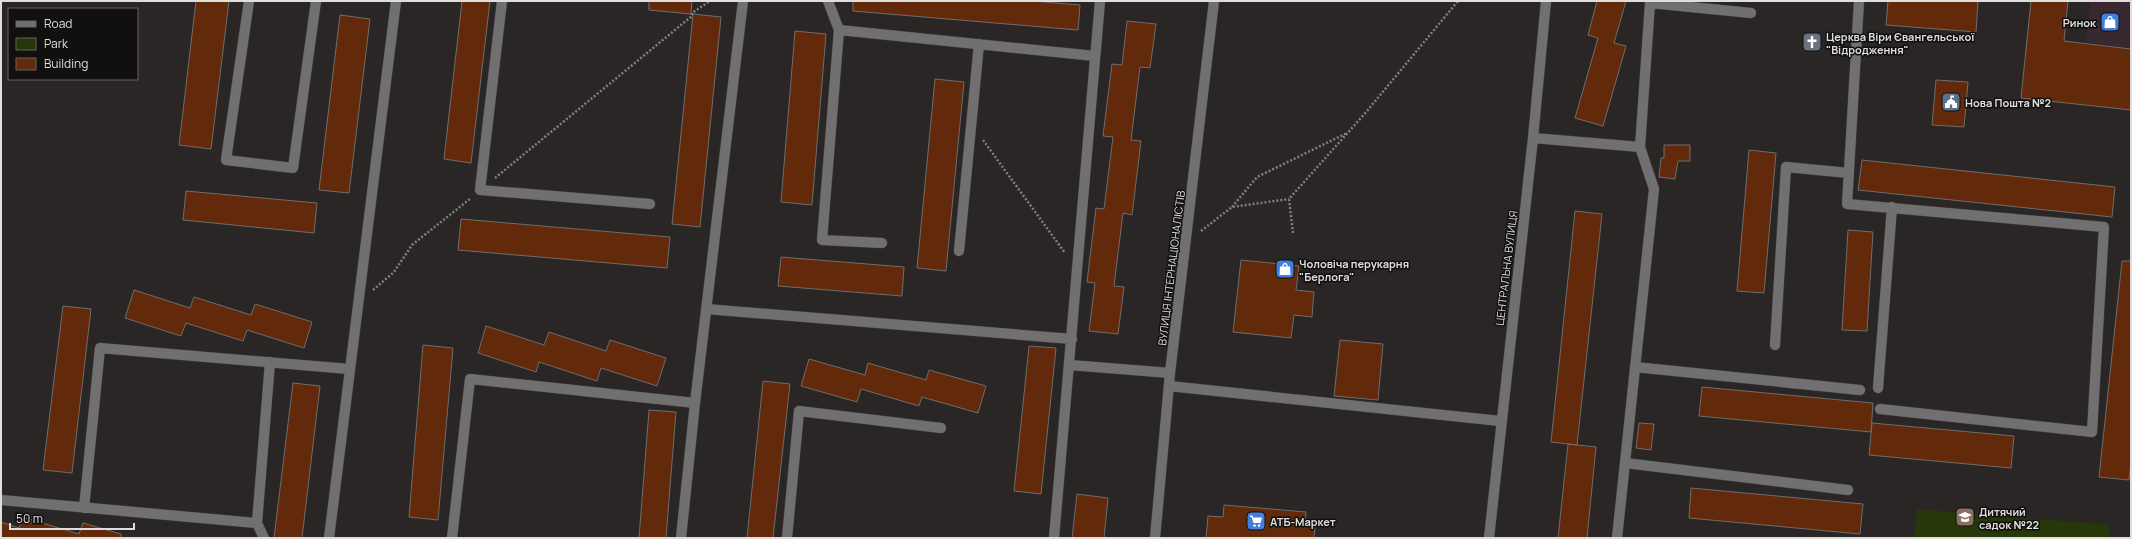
<svg xmlns="http://www.w3.org/2000/svg" width="2132" height="539" font-family="Manrope,sans-serif">
  <style>
    .commercial { fill: #3a2830 }
    .green { fill: #263809 }
    .building { fill: #62290a; stroke: #706d6c }
    .lines { fill: none; stroke-linecap: round; stroke-linejoin: round }
    .minor-casing { stroke: #464342; stroke-width: 11 }
    .path { stroke: #82807f; stroke-width: 2.5; stroke-dasharray: 2 2; stroke-linecap: butt }
    .minor { stroke: #717071; stroke-width: 10 }
    .labels { text-anchor: middle; dominant-baseline: central; stroke-width: 3; stroke-linejoin: round; paint-order: stroke }
    .poi-label { font-size: 11px; font-weight: bold; fill: #dfdedd; stroke: #11100f; text-anchor: start }
    .street-label { font-size: 11px; fill: #dfdedd; stroke: #11100f }
  </style>
  <rect width="100%" height="100%" fill="#292625"/>
  <path class="commercial" d="M2091 1H2131V48L2086 42Z"/>
  <path class="green" d="M1917 509 2110 525 2109 538H1914Z"/>
  <path class="building" d="M196 1H229L211 149 179 145Z
    M462 1H490L471 163 444 159Z
    M649 1H692L691 14 649 10Z
    M853 1H1033L1080 5 1078 30 853 11Z
    M1597 1H1626L1614 43 1626 46 1603 126 1575 118 1598 38 1588 35Z
    M1888 1H1978L1976 32 1886 25Z
    M2031 1H2068L2064 41 2131 49V110L2021 98Z
    M693 14 721 17 700 227 672 224Z
    M340 15 370 19 349 193 319 190Z
    M1127 21 1156 24 1150 68 1140 67 1131 140 1141 141 1132 215 1123 213 1114 286 1124 287 1118 334 1089 331 1095 283 1087 282 1096 208 1104 209 1113 137 1103 136 1112 64 1122 65Z
    M795 31 826 34 812 205 781 202Z
    M935 79 964 82 946 271 917 268Z
    M1936 80 1968 82 1964 127 1932 125Z
    M1664 145H1690V161H1678L1675 179 1659 177 1661 158H1664Z
    M1749 150 1776 153 1764 293 1737 291Z
    M1862 160 2115 187 2112 217 1858 190Z
    M186 191 317 203 314 233 183 220Z
    M1575 211 1602 214 1577 445 1551 442Z
    M461 219 670 237 667 268 458 250Z
    M1848 230 1873 232 1867 331 1842 330Z
    M781 257 904 267 902 296 778 286Z
    M1241 260 1299 266 1296 290 1314 292 1312 317 1294 315 1291 338 1233 332Z
    M2122 261H2131V462L2129 480 2099 477Z
    M134 290 190 308 194 297 251 315 255 304 312 322 304 348 247 330 243 341 186 323 181 336 125 318Z
    M63 306 91 309 72 473 43 470Z
    M486 326 544 345 549 332 606 351 610 340 666 358 657 386 601 368 597 381 539 362 536 372 478 353Z
    M1340 340 1383 344 1378 400 1334 396Z
    M423 345 453 348 438 520 409 517Z
    M1029 346 1056 348 1041 494 1014 491Z
    M809 359 865 375 868 363 926 380 929 370 986 386 978 413 922 397 919 406 861 389 857 402 801 386Z
    M763 381 790 384 773 538H747Z
    M293 383 320 386 302 538H274Z
    M1702 387 1873 403 1871 432 1699 416Z
    M649 410 676 412 666 538H639Z
    M1639 423 1654 424 1651 450 1636 448Z
    M1872 423 2014 436 2011 468 1869 455Z
    M1568 444 1596 447 1587 538H1558Z
    M1691 488 1863 504 1860 534 1689 518Z
    M1077 494 1108 498 1104 538H1072Z
    M1224 505 1306 512 1305 524 1315 525 1314 538H1206L1208 516 1223 517Z
    M22 517 79 534 83 523 121 534V538H1V522L19 528Z"/>
  <g class="lines">
    <defs>
      <path id="minor" d="M249 1 226 160 293 168 316 1
        M502 1 480 190 650 204
        M828 1 839 30 822 240 882 243
        M1859 1 1847 204 2104 227 2092 432 1880 409
        M839 30 1095 56
        M1533 138 1640 147
        M959 251 979 44
        M706 309 1072 339
        M1775 345 1786 167 1849 173
        M1070 365 1170 373
        M1635 367 1860 390
        M1169 386 1500 421
        M1878 388 1892 207
        M1625 463 1848 490
        M1 500 257 523
        M84 508 100 348 349 369
        M264 538 257 523 270 362
        M329 538 396 1
        M452 538 470 379 695 403
        M681 538 695 403 743 1
        M787 538 799 411 941 428
        M1054 538 1100 1
        M1155 538 1170 373 1214 1
        M1489 538 1533 138 1546 1
        M1617 538 1654 189 1640 147 1650 3 1751 13"/>
    </defs>
    <use href="#minor" class="minor-casing"/>
    <path class="path" d="M983 140 1065 253
      M495 178 692 16V13L710 1
      M1232 207 1257 177 1347 133
      M1201 231 1232 207 1289 199
      M1293 233 1289 199 1367 111 1458 1
      M373 290 394 272 412 245 471 198"/>
    <use href="#minor" class="minor"/>
  </g>
  <defs>
    <symbol id="shop-square" viewBox="-11 -11 22 22"><rect x="-9" y="-9" width="18" height="18" rx="4" fill="#3f7fe0" stroke="#11100f"/><path d="M-5-2.5h2.3a2.7 3.5 0 0 1 5.4 0H5L5.5 6h-11ZM-1.5-2.5h3a1.5 2.3 0 0 0-3 0Z" fill="#fff"/></symbol>
    <symbol id="church-square" viewBox="-11 -11 22 22"><rect x="-9" y="-9" width="18" height="18" rx="4" fill="#6b7280" stroke="#11100f"/><path d="M-1.2-6h2.4v3.5h3.3v2.4h-3.3V6h-2.4V-.1h-3.3v-2.4h3.3Z" fill="#fff"/></symbol>
    <symbol id="civic-square" viewBox="-11 -11 22 22"><rect x="-9" y="-9" width="18" height="18" rx="4" fill="#5c6f8a" stroke="#11100f"/><path d="M-.6-6.5H3V-4.5H.6V-3L4-1V1h2V6H-6V1h2V-1L-.6-3ZM-1.2 2.5V6h2.4V2.5Z" fill="#fff"/></symbol>
    <symbol id="school-square" viewBox="-11 -11 22 22"><rect x="-9" y="-9" width="18" height="18" rx="4" fill="#8d6e63" stroke="#11100f"/><path d="M0-5L7-2L0 1L-7-2ZM-4 1L0 2.5L4 1V4Q0 6-4 4Z" fill="#fff"/></symbol>
    <symbol id="supermarket-square" viewBox="-11 -11 22 22"><rect x="-9" y="-9" width="18" height="18" rx="4" fill="#3f7fe0" stroke="#11100f"/><path d="M-6-5.5h2.5l.6 2H6L4.5 2H-2.5L-4.4-4H-6ZM-1.5 3.2a1.3 1.3 0 1 0 .1 0ZM3 3.2a1.3 1.3 0 1 0 .1 0Z" fill="#fff"/></symbol>
  </defs>
  <g fill-rule="evenodd">
    <use href="#shop-square" x="2099" y="11" width="22" height="22"/>
    <use href="#church-square" x="1801" y="31" width="22" height="22"/>
    <use href="#civic-square" x="1940" y="91" width="22" height="22"/>
    <use href="#shop-square" x="1274" y="258" width="22" height="22"/>
    <use href="#school-square" x="1954" y="506" width="22" height="22"/>
    <use href="#supermarket-square" x="1245" y="510" width="22" height="22"/>
  </g>
  <g class="labels">
    <g class="poi-label">
      <text x="2096" y="22" text-anchor="end">Ринок</text>
      <text x="1826" y="36">Церква Віри Євангельської<tspan x="1826" dy="13">"Відродження"</tspan></text>
      <text x="1965" y="102">Нова Пошта №2</text>
      <text x="1299" y="263">Чоловіча перукарня<tspan x="1299" dy="13">"Берлога"</tspan></text>
      <text x="1979" y="511">Дитячий<tspan x="1979" dy="13">садок №22</tspan></text>
      <text x="1270" y="521">АТБ-Маркет</text>
    </g>
    <g class="street-label">
      <text transform="translate(1171 268) rotate(-83)">ВУЛИЦЯ ІНТЕРНАЦІОНАЛІСТІВ</text>
      <text transform="translate(1506 268) rotate(-83)">ЦЕНТРАЛЬНА ВУЛИЦЯ</text>
    </g>
  </g>
  <rect width="2132" height="539" fill="none" stroke="#dfdedd" stroke-width="4"/>
  <rect x="8" y="8" width="130" height="72" fill="#11100f" stroke="#636261"/>
  <rect x="16" y="21" width="20" height="6" fill="#717071" stroke="#636261"/>
  <text x="44" y="28" font-size="12" fill="#dfdedd">Road</text>
  <rect x="16" y="38" width="20" height="12" fill="#263809" stroke="#636261"/>
  <text x="44" y="48" font-size="12" fill="#dfdedd">Park</text>
  <rect x="16" y="58" width="20" height="12" fill="#62290a" stroke="#636261"/>
  <text x="44" y="68" font-size="12" fill="#dfdedd">Building</text>
  <path d="M10 523v6h124v-6" fill="none" stroke="#dfdedd" stroke-width="2"/>
  <text x="16" y="523" font-size="12" fill="#dfdedd" stroke="#11100f" stroke-width="3" paint-order="stroke">50 m</text>
</svg>
